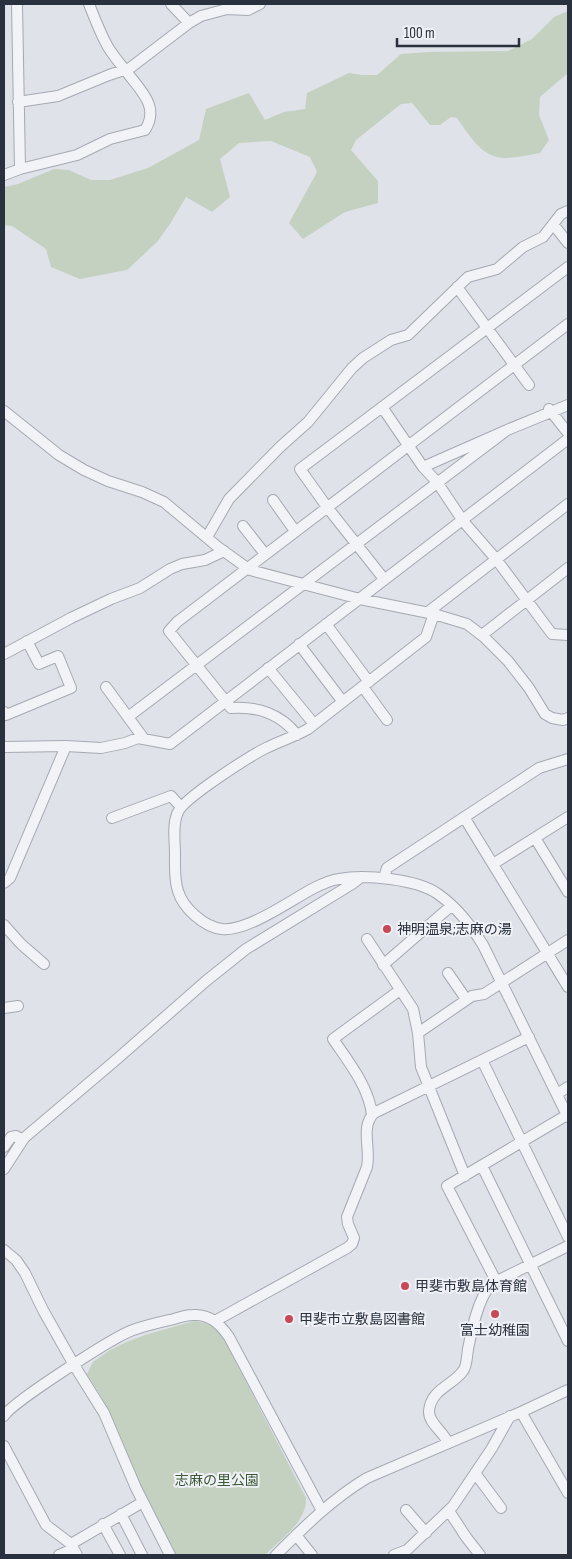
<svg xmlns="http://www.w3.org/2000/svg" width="572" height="1559" font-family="'Sofia Sans Condensed','Noto Sans JP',sans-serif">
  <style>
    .green { fill: #c4d1c1 }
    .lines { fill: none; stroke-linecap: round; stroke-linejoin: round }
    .minor-casing { stroke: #a5a9b2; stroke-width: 12 }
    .minor { stroke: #f2f3f6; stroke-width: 10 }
    .poi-dot { fill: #c84956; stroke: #eff1f6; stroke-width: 2 }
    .labels { text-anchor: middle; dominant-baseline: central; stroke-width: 4; stroke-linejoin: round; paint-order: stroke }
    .poi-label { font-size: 14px; fill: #29303e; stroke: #eff1f6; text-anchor: start }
    .park-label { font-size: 14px; fill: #3c5a37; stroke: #eff1f6 }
  </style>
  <rect width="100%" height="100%" fill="#dfe2e8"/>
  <path class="green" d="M568 11V73L540 97 539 115 549 140 540 153C528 155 515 158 504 158 481 157 469 135 457 118L451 117 440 125H430L412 103 401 104 356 140 351 150 378 181V203L345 212 303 239 289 223 317 172 310 157 271 141 239 143 220 159 230 197 212 212 186 197 170 224 157 242 127 270 80 279 51 267 46 249 12 226 4 225V187L18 184 54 169 69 170 91 180H110L148 168 199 140 206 109 249 93 265 120 284 112 305 109 307 93 349 73 362 75H377L401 54 429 52 508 51 532 39 554 17Z
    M194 1321C213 1324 216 1328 226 1343L306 1498C307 1522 281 1539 265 1555H174L142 1492 102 1398 87 1374 93 1362 110 1350 129 1341 145 1335Z"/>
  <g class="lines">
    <defs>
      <path id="minor" d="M17 4 20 169
        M171 4 189 23
        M18 102 58 96 109 75 130 68 189 23 201 16 227 9 248 10 260 4
        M4 175 20 169 77 155 110 139 145 130C159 108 143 93 129 75 122 66 114 57 108 47 100 33 95 19 89 4
        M553 224 568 243
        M457 287 529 385
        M382 407 423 467 437 482 463 521 496 559 552 634 568 635
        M549 409 568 433
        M4 411 59 455 84 470 108 481 142 492 164 502 218 547 250 570 360 599 434 614 467 624 484 637 508 661 529 688 545 714 552 718 563 720 568 718
        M423 467 507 430 568 405
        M273 500 295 531
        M243 526 265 554
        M207 537 229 499 280 447 308 422 352 368 363 358 391 340 408 335 468 277 497 269 523 247 543 237 561 214 568 211
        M384 579 327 507 300 469 568 267
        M428 612 568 504
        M434 614 426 637 308 729C294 737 280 741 266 748 250 756 184 798 178 812 172 824 175 841 175 853 175 866 174 879 178 891 183 908 204 927 222 929 247 932 291 900 314 888 322 884 330 880 339 879 365 874 417 879 438 894 458 908 471 926 483 945L568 1117
        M326 624 369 682
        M482 635 568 568
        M299 644 343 702
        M4 654 71 618 111 599 140 588 170 569 182 564 205 560 224 551
        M268 668 314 724
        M106 687 144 739
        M363 687 387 720
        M4 712 6 715 71 688 58 656 39 664 27 641
        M128 717 507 430
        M297 735C281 714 257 706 231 708L169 631 177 622 568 324
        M4 747 66 746 101 748 125 743 138 738 170 744 568 439
        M464 817 568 987
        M112 818 171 796 181 807
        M535 838 568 892
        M493 864 568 817
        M384 878 387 868 539 768 568 759
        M4 883 10 878 66 746
        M4 925 21 944 44 964
        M367 939 413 1009 418 1033 421 1067 465 1176
        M383 965 451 906
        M448 973 466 999
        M4 1008 18 1006
        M418 1033 472 996 484 994 568 940
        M482 1060 568 1237
        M557 1094 568 1087
        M372 1115C369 1087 348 1061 333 1039L400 990
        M4 1147 11 1137 16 1136 23 1140
        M482 1166 568 1341
        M4 1169 24 1138 117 1059 206 981 246 949 352 884 361 877
        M4 1250 16 1260 25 1273 43 1310 74 1365 104 1413 136 1488 170 1555
        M496 1281 447 1186 567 1115
        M215 1321 347 1248 352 1244 354 1238 348 1224 347 1217 367 1167C371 1148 360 1127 374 1113L529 1037
        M521 1412 568 1493
        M4 1416C11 1403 115 1336 133 1330 147 1325 161 1322 174 1319 180 1317 187 1315 193 1315 210 1314 220 1324 229 1337L322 1511
        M448 1443C444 1432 428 1423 429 1411 431 1389 452 1386 463 1371 467 1366 467 1355 468 1349 472 1329 478 1299 491 1284L568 1246
        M4 1446 46 1525 71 1544 77 1555
        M475 1473 501 1508
        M406 1510 426 1533
        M449 1511 466 1537 480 1555
        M121 1514 142 1555
        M103 1524 120 1555
        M296 1535 312 1555
        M71 1544 143 1502
        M59 1555 73 1549
        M276 1555C304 1527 332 1499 367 1478L521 1412 568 1390
        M394 1555 407 1550 453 1506 492 1448 510 1416"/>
    </defs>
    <use href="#minor" class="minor-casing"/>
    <use href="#minor" class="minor"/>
  </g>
  <g class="poi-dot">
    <circle cx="387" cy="929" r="5"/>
    <circle cx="405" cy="1286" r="5"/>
    <circle cx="495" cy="1314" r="5"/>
    <circle cx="289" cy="1319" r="5"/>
  </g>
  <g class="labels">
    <g class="poi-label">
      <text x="397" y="929">神明温泉;志麻の湯</text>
      <text x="415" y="1286">甲斐市敷島体育館</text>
      <text x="299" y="1319">甲斐市立敷島図書館</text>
      <text x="495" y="1330" text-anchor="middle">富士幼稚園</text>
    </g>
    <g class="park-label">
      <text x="217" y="1480">志麻の里公園</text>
    </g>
  </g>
  <rect width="572" height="1559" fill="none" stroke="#29303e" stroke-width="10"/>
  <path d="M397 38v8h122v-8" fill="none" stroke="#29303e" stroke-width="2.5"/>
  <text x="404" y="38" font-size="15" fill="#29303e" stroke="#eff1f6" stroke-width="4" paint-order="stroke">100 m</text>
</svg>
